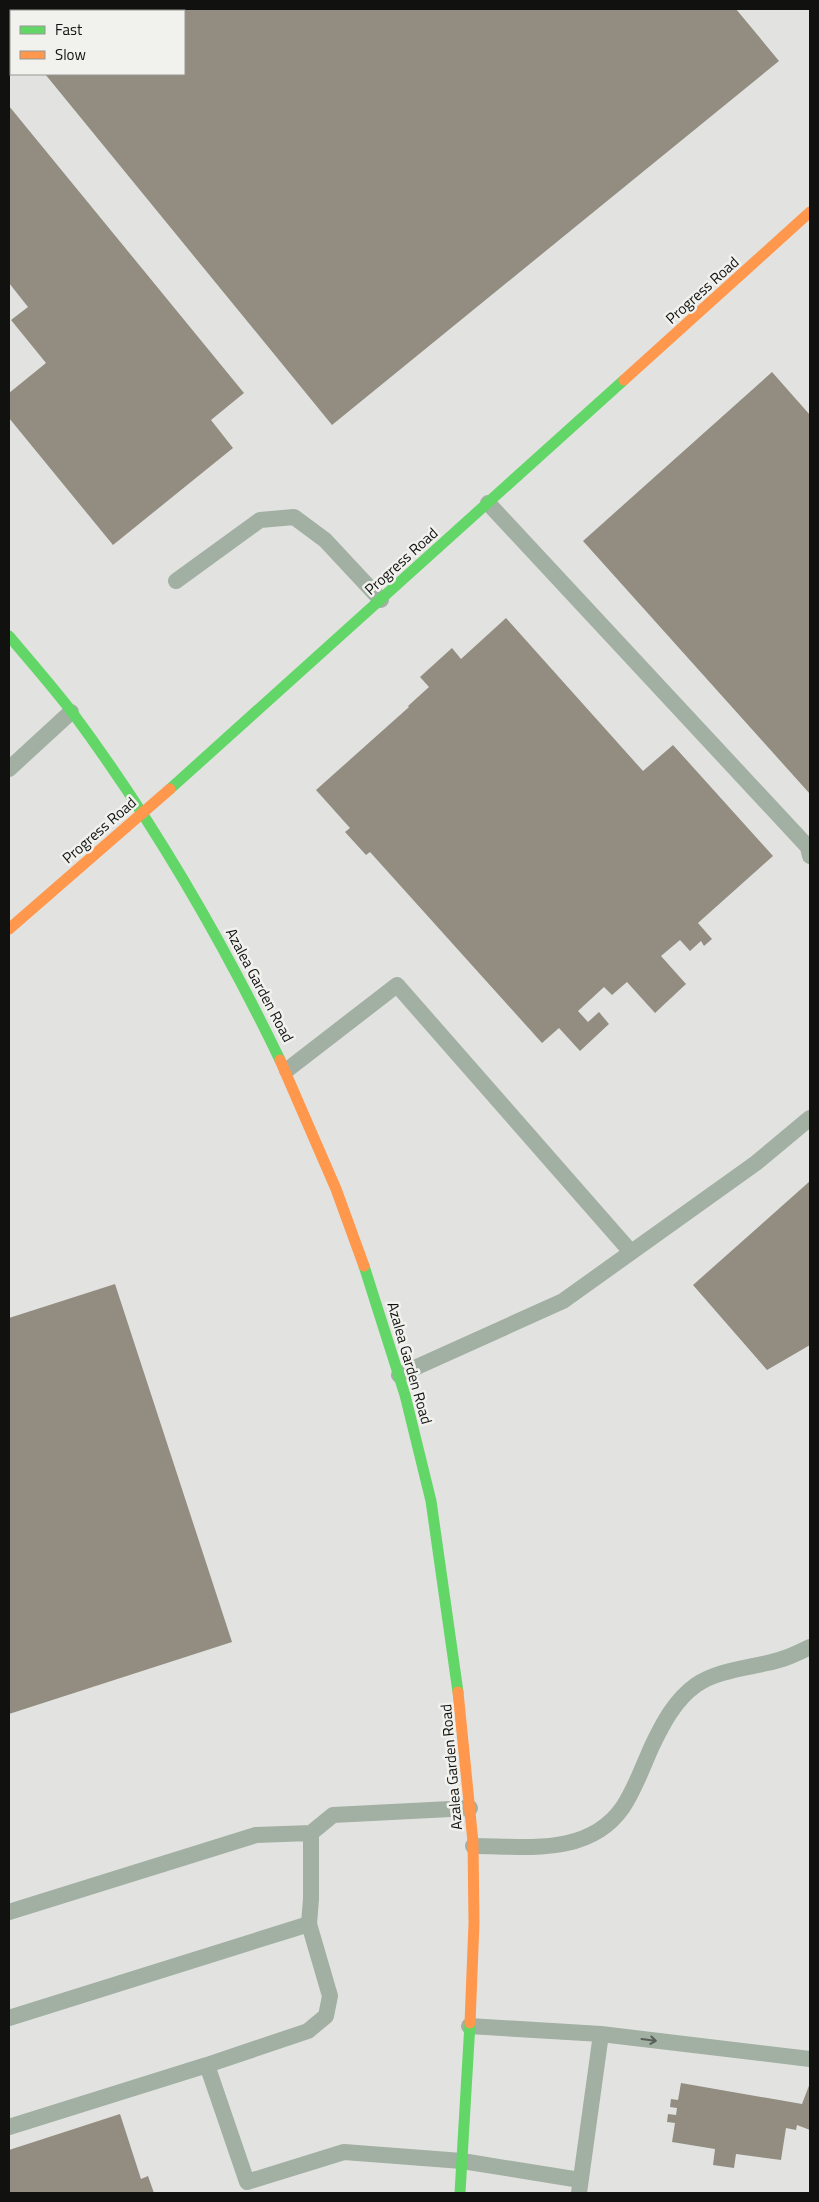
<svg xmlns="http://www.w3.org/2000/svg" width="819" height="2202" font-family="'Titillium Web',sans-serif">
  <style>
    .building { fill: #928d80 }
    .lines { fill: none; stroke-linecap: round; stroke-linejoin: round }
    .lane { stroke: #a2afa3; stroke-width: 16 }
    .fast { stroke: #63d668; stroke-width: 11 }
    .slow { stroke: #ff974d; stroke-width: 11 }
    .oneway { stroke: #5a6059 }
    .labels { text-anchor: middle; dominant-baseline: central; stroke-width: 5; stroke-linejoin: round; paint-order: stroke }
    .street-label { font-size: 15px; fill: #11110f; stroke: #f1f2ed }
  </style>
  <rect width="100%" height="100%" fill="#e2e3e0"/>
  <path class="building" d="M9 9H736L779 61 332 425 45 74H184V11H11V32L9 29Z
    M9 106 244 393 211 420 233 448 113 545 9 418V393L46 363 11 320 28 307 9 283Z
    M772 372 810 415V794L583 541Z
    M506 618 643 771 673 745 773 856 698 923 712 939 704 946 701 941 690 951 680 940 661 956 686 984 655 1013 627 982 612 995 604 987 578 1011 588 1022 599 1012 609 1024 580 1051 559 1028 542 1043 370 852 366 855 345 832 350 828 316 790 409 707 408 706 429 687 420 677 452 648 461 659Z
    M810 1181V1345L767 1370 693 1285Z
    M115 1284 232 1642 9 1714V1318Z
    M681 2083 802 2104 810 2083V2130L797 2125 796 2130 786 2128 781 2160 736 2154 734 2168 713 2165 715 2149 672 2142 675 2123 667 2122 668 2114 676 2115 677 2108 670 2107 671 2099 678 2100Z
    M120 2114 141 2179 148 2176 154 2193H9V2150Z"/>
  <g class="lines">
    <path class="lane" d="M488 503 808 847 810 856
      M176 581 260 520 294 517 325 540 381 600
      M9 769 71 712
      M287 1070 397 985 631 1252
      M399 1375 563 1301 756 1163 810 1118
      M470 1808 333 1815 311 1833V1899L309 1924 330 1996 326 2016 308 2031 207 2065 247 2182 344 2152 462 2161 580 2180
      M473 1846C524 1846 589 1857 623 1807 635 1789 643 1766 652 1746 663 1723 675 1700 696 1685 719 1669 752 1668 779 1660 790 1657 800 1652 810 1647
      M9 1912 256 1835 311 1833
      M9 2018 309 1924
      M469 2026 601 2034 579 2193
      M601 2034 810 2059
      M9 2127 207 2065"/>
    <path class="fast" d="M9 636C30 661 52 686 72 712 153 821 221 938 280 1060
      M170 789 624 380
      M364 1266 405 1395 431 1501 458 1692
      M460 2193 470 2023"/>
    <path class="slow" d="M624 380 810 212
      M9 929 170 789
      M280 1060 336 1189 364 1266
      M458 1692 473 1842 474 1923 470 2023"/>
  </g>
  <defs><path id="oneway-shaft" d="M-6 0H5M1.5-3L5.5 0L1.5 3" fill="none" stroke-width="1.6" stroke-linecap="round" stroke-linejoin="round" transform="scale(1.25)"/></defs>
  <use class="oneway" href="#oneway-shaft" transform="translate(649 2040) rotate(7)"/>
  <g class="labels">
    <g class="street-label">
      <text transform="translate(702 290) rotate(-42)">Progress Road</text>
      <text transform="translate(401 561) rotate(-42)">Progress Road</text>
      <text transform="translate(99 830) rotate(-41)">Progress Road</text>
      <text transform="translate(260 985) rotate(62)">Azalea Garden Road</text>
      <text transform="translate(410 1363) rotate(74)">Azalea Garden Road</text>
      <text transform="translate(451 1767) rotate(-95)">Azalea Garden Road</text>
    </g>
  </g>
  <rect width="819" height="2202" fill="none" stroke="#11110f" stroke-width="20"/>
  <rect x="10" y="10" width="175" height="65" fill="#f1f2ed" stroke="#979894"/>
  <rect x="20" y="26" width="25" height="8" fill="#63d668" stroke="#979894"/>
  <text x="55" y="35" font-size="15" fill="#11110f">Fast</text>
  <rect x="20" y="51" width="25" height="8" fill="#ff974d" stroke="#979894"/>
  <text x="55" y="60" font-size="15" fill="#11110f">Slow</text>
</svg>
